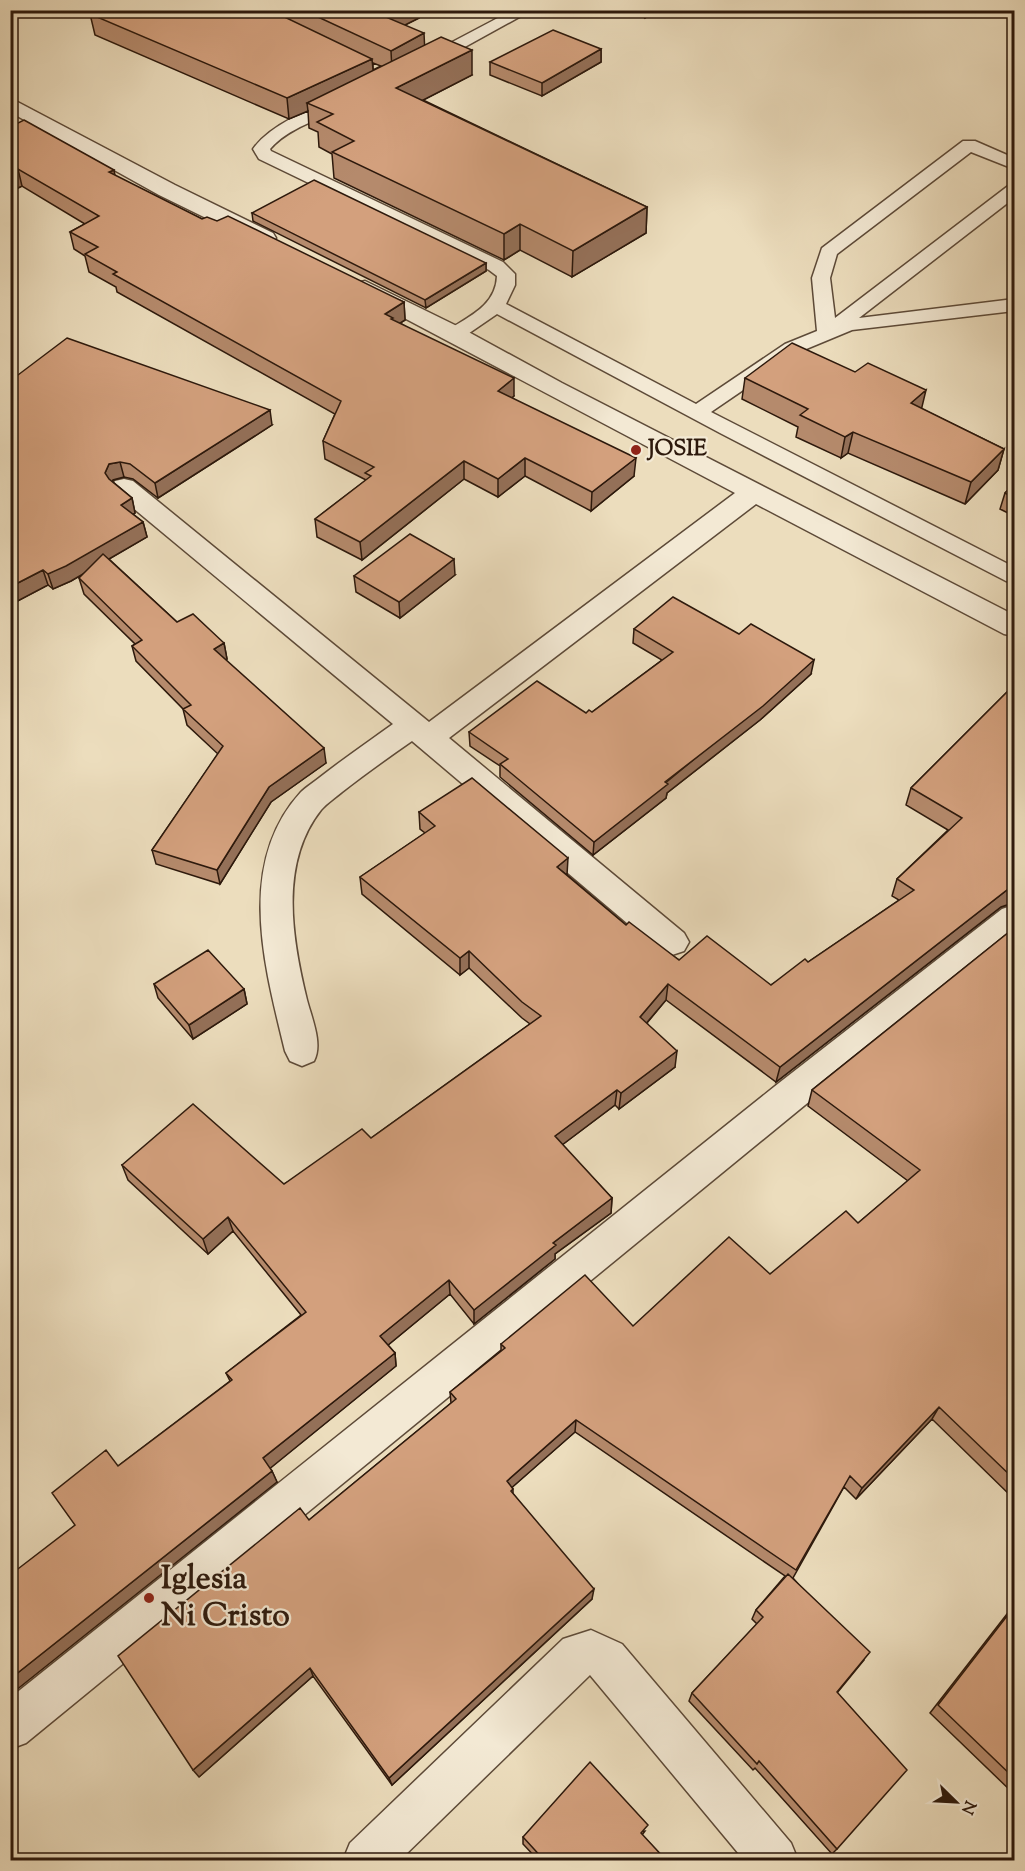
<svg xmlns="http://www.w3.org/2000/svg" width="1025" height="1871" font-family="'Sorts Mill Goudy',serif">
  <style>
    .lines { fill: none; stroke-linecap: round; stroke-linejoin: round }
    .service-casing { stroke: #5d4a38; stroke-width: 3 }
    .minor-casing { stroke: #5d4a38; stroke-width: 3 }
    .service { fill: #f3e9d4; fill-rule: evenodd }
    .minor { fill: #f3e9d4; fill-rule: evenodd }
    .wall { fill: #b58a6c; stroke: #2d190c; stroke-width: 1.5; fill-rule: evenodd }
    .shaded-wall { fill: #947058; stroke: #2d190c; stroke-width: 1.5 }
    .building { fill: #d3a07d; stroke: #2d190c; stroke-width: 1.5 }
    .poi-dot { fill: #8f2418; stroke: #f3e9d4; stroke-width: 2 }
    .labels { text-anchor: middle; dominant-baseline: central; stroke-width: 4.5; stroke-linejoin: round; paint-order: stroke }
    .far-poi-label { font-size: 22px; font-weight: bold; fill: #2d190c; stroke: #f3e9d4; text-anchor: start }
    .near-poi-label { font-size: 32px; font-weight: bold; fill: #2d190c; stroke: #f3e9d4; text-anchor: start }
  </style>
  <rect width="100%" height="100%" fill="#ecddbd"/>
  <filter id="stains"><feTurbulence type="fractalNoise" baseFrequency=".00333" numOctaves="4"/><feColorMatrix values="0 0 0 0 .2 0 0 0 0 .09 0 0 0 0 .02 0 0 0 .5 -.17"/></filter>
  <radialGradient id="worn" r=".72"><stop offset=".6" stop-color="#630" stop-opacity="0"/><stop offset="1" stop-color="#630" stop-opacity=".3"/></radialGradient>
  <g class="lines">
    <defs>
      <path id="service" d="M513 10H532L434 64H422L420 61 422 58Z
        M340 99 348 104 346 107C320 119 288 128 270 149L271 151 503 262 515 274V285L506 304 696 404 785 344 817 331 812 278 822 248 963 141H975L1014 158V169L971 152 837 254 830 278 835 318 1008 186 1014 185V198L859 318 1014 299V311L852 330 799 352 711 412 1014 567V583L1006 581 720 433 497 314 462 338H448L445 334 448 330C470 316 496 305 497 276L489 270 259 159 253 149C269 126 312 106 340 99Z"/>
      <path id="minor" d="M10 98 175 185 273 233 276 238 273 243 265 245 257 243 159 195 10 112Z
        M365 281 463 329 562 383 1014 615V636L1004 634 756 504 449 738 684 933 689 942 684 951 672 955 660 951 412 741C389 757 365 774 342 792 335 798 327 803 321 810 279 863 292 939 307 1000 312 1019 323 1044 314 1061L302 1066 290 1061 285 1051C265 968 235 864 301 792 306 787 313 783 319 778 343 759 368 742 393 724L115 493 111 487 115 481 124 479 133 481 429 722 735 493 357 293 354 288 357 283Z
        M1014 905V936L805 1105 26 1743 10 1749V1698L779 1083 1002 909Z
        M591 1630 622 1644 791 1843 798 1860H744L590 1675 400 1860H343L350 1843 563 1639Z"/>
    </defs>
    <use href="#service" class="service-casing"/>
    <use href="#minor" class="minor-casing"/>
    <use href="#service" class="service"/>
    <use href="#minor" class="minor"/>
  </g>
  <path class="wall" d="M231 10H419V18L405 25 424 45 472 75 423 100 647 207 646 233 572 277 520 250 504 260 334 178 332 154 319 147 318 132 309 128 308 111 289 119 95 35 90 14 222 15ZM373 63 381 66 373 70Z
    M626 10H659L645 18Z
    M601 49V62L542 96 490 75V62Z
    M10 127 115 176 202 219 217 221 404 302 405 320 400 323 514 396 512 398 634 476 591 511 525 476 498 497 464 479 362 560 317 537 315 519 366 480 325 459 323 441 335 414 117 292 116 287 89 272 85 256 74 249 70 232 85 224 22 186 10 192Z
    M252 213 486 263V271L426 308 253 221Z
    M745 378 922 409 1004 449 998 470 965 504 848 453 841 458 796 437 798 427 742 399Z
    M10 381 272 425 158 498 133 479 124 477 113 480 112 481 132 498 135 513 133 514 143 522 147 537 109 559 177 622 224 643 227 659 225 660 326 763 271 802 220 884 156 864 152 850 218 754 187 725 183 709 136 661 132 646 135 644 84 594 79 578 84 573 71 581 53 589 48 585 10 605Z
    M1014 484V516L1000 509 1005 493Z
    M455 575 400 618 356 592 354 576Z
    M634 629 811 674 760 720 667 793 666 798 593 855 500 777V766L470 746 469 732 592 712 662 660 633 643Z
    M1014 685V904L1013 903 1001 907 776 1082 666 1000 647 1023 675 1067 619 1109 615 1105 562 1145 612 1198 611 1213 555 1254V1259L474 1324 450 1294 388 1345 395 1353 396 1366 270 1468 272 1471 277 1482 118 1466 230 1381 226 1373 301 1315 233 1231 208 1254 128 1180 122 1165 284 1184 371 1138 530 1024 522 1018 469 968 460 975 362 894 360 877 425 833 420 829 419 812 567 875 626 925 679 960 771 985 808 962 899 900 892 896 897 879 948 830 906 805 911 788Z
    M1014 928V1499L932 1419 856 1499 844 1487 793 1578 864 1660 837 1693V1849L832 1854 755 1768 753 1770 689 1701 692 1693 757 1624 752 1619 756 1610 785 1576 575 1432 512 1487 513 1489V1494L592 1599 392 1785 313 1676 199 1777 309 1520 451 1403 450 1392 501 1350V1344L633 1326 770 1274 858 1223 908 1181 808 1106 812 1090Z
    M154 984 244 989 247 1004 193 1039 158 998Z
    M1014 1605V1794L930 1713Z
    M645 1831 642 1835 666 1860H538L523 1844V1837Z"/>
  <path class="shaded-wall" d="M391 10H419V18L383 36 381 15Z
    M645 10H659L645 18Z
    M424 33 425 54 392 71 391 51Z
    M601 49V62L542 96V83Z
    M472 50V75L398 113 396 88Z
    M372 59 374 80 307 103 308 111 289 119 287 98Z
    M18 169 22 186 10 192V172Z
    M114 170 117 187 109 172Z
    M647 207 646 233 572 277 573 251Z
    M520 224V250L504 260V234Z
    M486 263V271L426 308 425 300Z
    M404 302 405 320 394 327 385 314Z
    M514 378V396L498 409V391Z
    M926 390 921 411 911 403Z
    M270 410 272 425 158 498 155 483Z
    M853 432 848 453 841 458 845 437Z
    M1004 449 998 470 965 504 971 482Z
    M525 458V476L498 497V479Z
    M636 458 634 476 591 511 592 492Z
    M464 461V479L362 560 360 542Z
    M120 462 124 477 113 480 109 488 105 473 109 464Z
    M132 498 135 513 124 520 121 505Z
    M143 522 147 537 71 581 53 589 48 574Z
    M454 559 455 575 400 618 399 602Z
    M43 570 48 585 10 605V587Z
    M224 643 227 659 217 664 214 649Z
    M814 660 811 674 760 720 667 793 666 798 593 855 594 842Z
    M324 748 326 763 271 802 220 884 217 870 269 787Z
    M568 858 567 875 557 867Z
    M1014 888V900L1013 903 1001 907 776 1082 780 1067 1007 890Z
    M469 951V968L460 975V958Z
    M668 984 666 1000 638 1033 640 1017Z
    M244 989 247 1004 193 1039 189 1025Z
    M677 1051 675 1067 619 1109 621 1093Z
    M617 1090 615 1105 554 1151 555 1136Z
    M612 1198 611 1213 555 1254V1259L474 1324V1310L553 1243Z
    M228 1217 233 1231 208 1254 203 1239Z
    M449 1280 450 1294 382 1350 380 1336Z
    M395 1353 396 1366 268 1470 263 1458Z
    M939 1407 932 1419 856 1499 862 1488Z
    M576 1420 575 1432 507 1492V1481Z
    M272 1471 277 1482 10 1695V1679Z
    M594 1589 592 1599 392 1785 389 1778Z
    M310 1668 313 1676 199 1777 193 1770Z"/>
  <path class="building" d="M99 10H212L222 15 231 10H270L372 59 287 98 90 14Z
    M303 10H391L381 15 424 33 391 51Z
    M553 30 601 49 542 83 490 62Z
    M441 37 472 50 396 88 647 207 573 251 520 224 504 234 332 152 354 141 317 122 333 114 307 103Z
    M24 120 114 170 109 172 202 219 207 217 217 221 228 216 404 302 385 314 393 318 391 319 514 378 498 391 636 458 592 492 525 458 498 479 464 461 360 542 315 519 371 476 365 473 374 467 323 441 341 401 113 274 117 272 85 254 98 247 70 232 99 216 18 169 10 172V127Z
    M314 180 486 263 425 300 252 213Z
    M67 338 270 410 155 483 130 464 120 462 109 464 105 473 109 479 132 498 121 505 143 522 66 566 48 574 43 570 10 587V381Z
    M792 343 855 372 868 363 926 390 911 403 1004 449 971 482 853 432 845 437 800 415 808 409 745 378Z
    M1014 484V498L1005 493Z
    M410 534 454 559 399 602 354 576Z
    M103 554 177 622 193 614 224 643 214 649 324 748 269 787 217 870 152 850 223 746 183 709 191 705 132 646 142 640 79 578Z
    M673 597 739 634 751 624 814 660 763 706 665 782 668 784 594 842 500 764 508 759 469 732 537 681 586 713 589 710 592 712 673 652 634 629Z
    M1014 685V888L1007 890 780 1067 668 984 640 1017 677 1051 621 1093 617 1090 555 1136 612 1198 553 1243 556 1245 474 1310 449 1280 380 1336 395 1353 263 1458 272 1471 10 1679V1575L75 1525 52 1493 106 1450 118 1466 232 1380 226 1373 306 1312 228 1217 203 1239 122 1165 193 1104 284 1184 362 1129 371 1138 541 1016 522 1002 469 951 460 958 360 877 435 826 419 812 472 778 568 858 557 867 626 925 629 922 679 960 707 936 771 985 805 959 808 962 914 890 897 879 962 818 911 788Z
    M1014 928V1479L939 1407 862 1488 850 1476 796 1570 576 1420 507 1481 513 1489 511 1491 594 1589 389 1778 310 1668 193 1770 118 1656 300 1508 309 1520 456 1399 450 1392 505 1348 501 1344 585 1275 633 1326 729 1237 770 1274 846 1211 858 1223 920 1170 812 1090Z
    M208 950 244 989 189 1025 154 984Z
    M788 1574 870 1652 837 1692 907 1770 837 1849 759 1761 757 1764 692 1693 763 1617 756 1610Z
    M1014 1607V1778L938 1705Z
    M590 1762 648 1825 641 1833 666 1860H544L523 1837Z"/>
  <g class="poi-dot">
    <circle cx="636" cy="450" r="6"/>
    <circle cx="149" cy="1598" r="6"/>
  </g>
  <g class="labels">
    <g class="far-poi-label">
      <text x="648" y="450">JOSIE</text>
    </g>
    <g class="near-poi-label">
      <text x="161" y="1580">Iglesia<tspan x="161" dy="37">Ni Cristo</tspan></text>
    </g>
  </g>
  <rect width="1025" height="1871" fill="none" stroke="#ecddbd" stroke-width="36"/>
  <rect x="12" y="12" width="1001" height="1847" fill="none" stroke="#2d190c" stroke-width="3"/>
  <rect x="18" y="18" width="989" height="1835" fill="none" stroke="#2d190c" stroke-width="1.5"/>
  <g transform="translate(956 1802) rotate(114)" stroke="#f3e9d4" stroke-width="4.5" paint-order="stroke">
  <path d="M0-4.5L10 22L0 15L-10 22Z" fill="#2d190c"/>
  <text y="-9" font-size="16" font-weight="bold" text-anchor="middle" fill="#2d190c">N</text>
  </g>
  <rect width="100%" height="100%" filter="url(#stains)"/>
  <rect width="100%" height="100%" fill="url(#worn)"/>
</svg>
